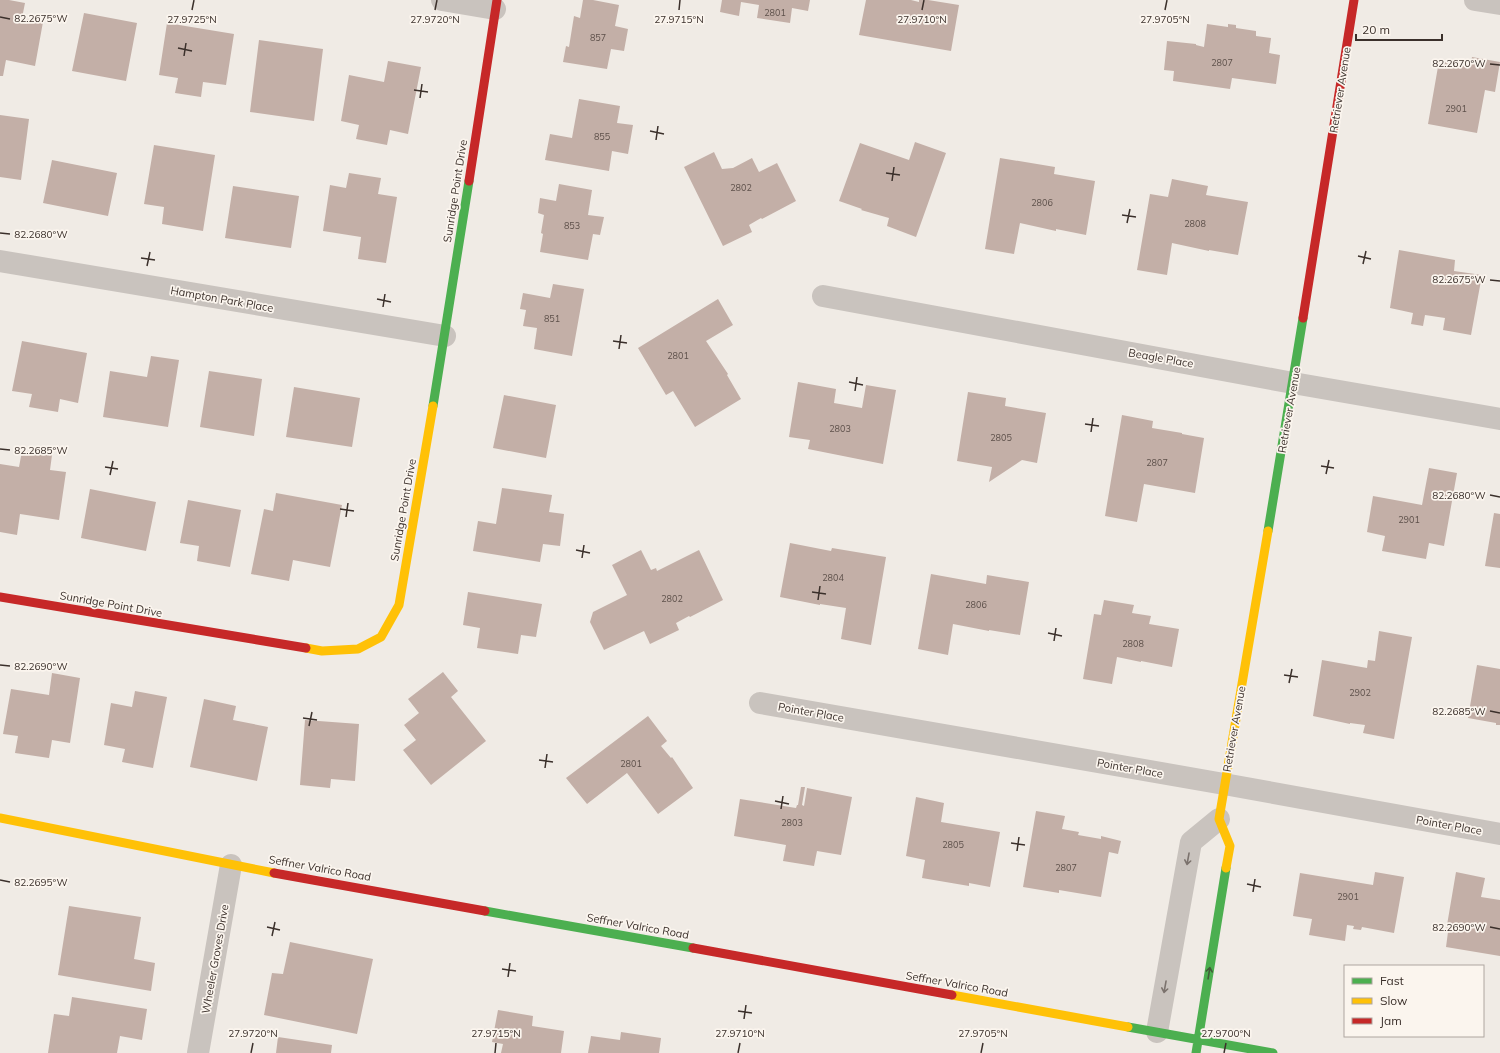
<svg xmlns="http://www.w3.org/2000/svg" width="1500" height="1053" font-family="Mulish,sans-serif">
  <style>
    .building { fill: #c3afa7 }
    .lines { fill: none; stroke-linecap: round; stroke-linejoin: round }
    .street { stroke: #c9c3be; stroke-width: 22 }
    .fast { stroke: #4caf50; stroke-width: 9 }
    .slow { stroke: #ffc107; stroke-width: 9 }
    .jam { stroke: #c62828; stroke-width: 9 }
    .oneway { stroke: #7b726d }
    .oneway2 { stroke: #415c38 }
    .ticks { fill: none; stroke: #3b302b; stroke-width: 1.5 }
    .labels { text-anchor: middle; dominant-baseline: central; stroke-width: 3.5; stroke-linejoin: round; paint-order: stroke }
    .number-label { font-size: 9px; fill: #5d504a }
    .street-label { font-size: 11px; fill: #3b302b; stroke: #fbf5ee }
    .ticks-label { font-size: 10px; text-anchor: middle; fill: #3b302b; stroke: #fbf5ee; stroke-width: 3.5; stroke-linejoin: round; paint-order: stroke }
  </style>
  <rect width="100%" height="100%" fill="#f0ebe5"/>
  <path class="building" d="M0 0H9L25 3 22 18 43 22 35 66 6 60 3 76H0Z
    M583 0H593L619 5 615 26 628 29 624 51 611 49 607 69 563 62 566 46 569 47 574 16 580 18Z
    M722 0H810L808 11 792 8 790 23 757 18 759 5 741 2 739 16 720 12Z
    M866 0H911L919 2V0H928L959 5 951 51 859 35Z
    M84 13 137 23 126 81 72 71Z
    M167 23 234 34 226 85 203 82 201 97 175 93 178 78 159 75Z
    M1207 24 1228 27V24L1236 25V28L1256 31V36L1271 38 1269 53 1280 55 1276 84 1232 78 1230 89 1173 81 1174 71 1164 70 1167 41 1196 44V45L1204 47Z
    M259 40 323 49 314 121 250 112Z
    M1472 57 1500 62 1495 92 1485 90 1477 133 1428 124 1439 61 1470 67Z
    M388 61 421 67 408 134 390 130 387 145 356 139 359 125 341 121 349 75 384 82Z
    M579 99 620 106 617 123 633 125 628 154 612 151 609 171 545 160 550 134 572 138Z
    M0 115 29 119 21 180 0 177Z
    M915 142 946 153 916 237 887 226 889 218 861 210 862 209 839 201 860 143 909 160Z
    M154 145 215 155 203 231 162 224 164 207 144 204Z
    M714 152 722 169 733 168 752 158 759 172 777 163 796 201 762 219 761 218 749 225 752 232 723 246 684 167Z
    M1000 158 1055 167 1054 174 1095 181 1086 235 1056 229V231L1020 223 1014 254 985 249Z
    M52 160 117 173 108 216 43 203Z
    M349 173 381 178 378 194 397 197 386 263 358 259 361 237 323 231 330 185 346 188Z
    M1172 179 1208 186 1206 195 1248 202 1238 255 1209 250V251L1172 243 1167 275 1137 270 1150 194 1168 197Z
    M559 184 592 190 588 215 604 217 600 235 593 234 588 260 540 252 543 234 541 233 544 215 538 213 540 198 556 201Z
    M233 186 299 196 291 248 225 238Z
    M1399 250 1455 260 1454 271 1482 275 1471 335 1443 330 1445 318 1425 315 1423 326 1411 324 1413 313 1390 308Z
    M553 284 584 289 572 356 534 349 537 328 523 326 526 310 520 309 523 293 550 298Z
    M718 299 733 325 706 341 728 374 727 375 741 399 695 427 673 391 666 395 638 348Z
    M22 341 87 353 78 403 60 399 58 412 29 407 32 394 12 391Z
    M151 356 179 360 168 427 103 417 110 371 147 377Z
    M209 371 262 379 254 436 200 427Z
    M798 382 836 389 834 403 862 408 866 385 896 390 883 464 808 449 810 440 789 437Z
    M294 387 360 398 352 447 286 437Z
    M968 392 1006 398 1005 406 1046 413 1037 463 1022 460 989 482 992 467 957 461Z
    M504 395 556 405 546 458 493 448Z
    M1122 415 1153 421 1152 428 1182 433V434L1204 438 1195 493 1144 484 1137 522 1105 516Z
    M22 451 52 455 50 470 66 472 59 520 20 514 17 535 0 532V464L19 467Z
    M1429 468 1457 473 1444 546 1429 543 1426 559 1382 551 1385 536 1367 532 1373 496 1422 505Z
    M502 488 552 495 549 512 564 514 560 546 543 544 540 562 473 551 478 521 496 524Z
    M90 489 156 502 146 551 81 538Z
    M276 493 342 505 330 567 293 560 289 581 251 574 264 509 273 511Z
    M188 500 241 510 230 567 197 561 199 546 180 543Z
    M1494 513 1500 514V568L1485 566Z
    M790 543 831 551 832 548 886 557 871 645 841 639 846 608 820 604V605L780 597Z
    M641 550 651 570 656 568 657 571 699 550 723 600 690 617 689 616 676 623 679 630 650 644 644 631 604 650 590 622 593 612 627 595 612 565Z
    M931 574 986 584 987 575 1029 582 1020 635 989 630V631L953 624 948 655 918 649Z
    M468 592 542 604 536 637 521 635 518 654 477 648 480 628 463 625Z
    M1104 600 1134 605 1132 613 1151 616 1149 624 1179 629 1172 667 1141 661V662L1117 657 1112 684 1083 679 1094 614 1101 615Z
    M1379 631 1412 637 1394 739 1363 733 1365 725 1350 723V724L1313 716 1322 660 1367 668 1368 660 1375 661Z
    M1477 665 1500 669V725H1496V723L1468 718Z
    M443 672 458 691 451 697 486 741 431 785 403 750 416 740 404 725 419 713 408 699Z
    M52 673 80 678 70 743 52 740 49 758 15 753 18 736 3 734 11 689 49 695Z
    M135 691 167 697 153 768 122 762 125 749 104 745 111 703 132 707Z
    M204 699 236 706 233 720 268 727 257 781 190 767Z
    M648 716 667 741 661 746 671 758 672 757 693 788 658 814 627 773 587 804 566 778Z
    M305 720 359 724 355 781 331 779 330 788 300 785Z
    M801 787H805L802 805 804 806 807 788 852 797 841 855 817 851 814 866 783 861 786 845 734 836 740 799 796 808 797 805H798Z
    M916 797 944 803 941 822 1000 832 990 887 969 883V886L922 878 925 860 906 856Z
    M1036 811 1065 816 1062 829 1079 832 1078 835 1101 839V836L1121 841 1118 854 1109 852 1101 897 1059 890V893L1023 887Z
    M1375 872 1404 877 1394 933 1362 927 1361 930 1353 929 1354 926 1347 925 1345 941 1309 935 1312 919 1293 916 1300 873 1373 885Z
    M1456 872 1485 878 1481 897 1500 900V956L1446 947 1448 932 1446 931Z
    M69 906 141 917 134 959 155 963 151 991 58 975Z
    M290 942 373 959 357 1034 264 1015 272 973 283 974Z
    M72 997 147 1009 142 1040 120 1036 117 1053H48L54 1014 69 1016Z
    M498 1010 533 1016 532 1026 564 1031 561 1053H501L503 1044 492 1042Z
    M621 1032 661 1038 659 1053H588L591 1036 620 1040Z
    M278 1037 332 1045 331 1053H276Z"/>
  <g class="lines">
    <path class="street" d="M442 0 495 9
      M1475 0 1500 4
      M0 261 445 336
      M823 296 1293 383 1500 419
      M760 703 1224 784 1500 834
      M1157 1032 1191 842 1219 819
      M198 1053 231 865"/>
    <path class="fast" d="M433 406 469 181
      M1268 531 1303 318
      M485 911 693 948
      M1128 1027 1273 1053
      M1196 1053 1226 868"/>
    <path class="slow" d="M306 648 322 651 358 649 381 637 399 605 433 406
      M0 818 274 873
      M1226 868 1230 846 1219 819 1268 531
      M952 995 1128 1027"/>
    <path class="jam" d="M469 181 497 0
      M1303 318 1354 0
      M0 597 306 648
      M274 873 485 911
      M693 948 952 995"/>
  </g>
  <defs><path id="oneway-shaft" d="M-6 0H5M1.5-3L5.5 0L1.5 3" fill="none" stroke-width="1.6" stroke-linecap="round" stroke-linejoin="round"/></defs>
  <g class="oneway">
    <use href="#oneway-shaft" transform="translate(1188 859) rotate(100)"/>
    <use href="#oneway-shaft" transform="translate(1165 987) rotate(100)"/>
  </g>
  <use class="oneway2" href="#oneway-shaft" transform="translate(1209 973) rotate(-81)"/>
  <path class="ticks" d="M192 10 194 0M435 10 437 0M679 10 680 0M922 10 924 0M1165 10 1167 0M0 17 10 19M178 48 192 51M184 56 186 43M1490 64 1500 65M414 90 428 92M420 98 422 84M650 131 664 134M656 140 658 126M886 173 900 175M892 181 894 167M1122 215 1136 217M1127 223 1130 209M0 233 10 234M1358 256 1371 259M141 258 155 260M1363 264 1366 251M147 266 150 252M1490 280 1500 281M377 299 391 302M383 307 385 294M613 341 627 343M619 349 621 335M849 382 863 385M855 391 857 377M1085 424 1099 426M1091 432 1093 418M0 449 10 450M1321 466 1334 468M105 467 118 469M1326 474 1329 460M110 475 113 461M1490 495 1500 497M340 509 354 511M346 517 348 503M576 550 590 553M582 558 584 545M812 592 826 594M818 600 820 586M1048 633 1062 636M1054 641 1056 628M0 665 10 666M1284 675 1298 677M1289 683 1292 669M1490 711 1500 713M303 718 317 720M309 726 312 712M539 760 553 762M545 768 547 754M775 801 789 804M781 809 783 796M1011 843 1025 845M1017 851 1019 837M0 880 10 882M1247 884 1261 887M1253 892 1255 879M267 927 280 930M1490 927 1500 929M272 936 275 922M502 969 516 971M508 977 510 963M738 1011 752 1013M744 1019 746 1005M251 1053 253 1043M495 1053 496 1043M738 1053 740 1043M981 1053 983 1043M1224 1053 1226 1043"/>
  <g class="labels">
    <g class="number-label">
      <text x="775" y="12">2801</text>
      <text x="598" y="37">857</text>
      <text x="1222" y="62">2807</text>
      <text x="1456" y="108">2901</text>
      <text x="602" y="136">855</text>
      <text x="741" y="187">2802</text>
      <text x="1042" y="202">2806</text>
      <text x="1195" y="223">2808</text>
      <text x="572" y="225">853</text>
      <text x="552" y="318">851</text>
      <text x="678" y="355">2801</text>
      <text x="840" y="428">2803</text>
      <text x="1001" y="437">2805</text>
      <text x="1157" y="462">2807</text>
      <text x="1409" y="519">2901</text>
      <text x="833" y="577">2804</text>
      <text x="672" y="598">2802</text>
      <text x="976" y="604">2806</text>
      <text x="1133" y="643">2808</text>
      <text x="1360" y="692">2902</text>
      <text x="631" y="763">2801</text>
      <text x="792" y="822">2803</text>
      <text x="953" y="844">2805</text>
      <text x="1066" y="867">2807</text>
      <text x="1348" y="896">2901</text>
    </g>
    <g class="street-label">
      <text transform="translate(1340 90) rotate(-81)">Retriever Avenue</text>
      <text transform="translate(455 191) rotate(-81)">Sunridge Point Drive</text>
      <text transform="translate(222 299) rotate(10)">Hampton Park Place</text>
      <text transform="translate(1161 358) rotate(10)">Beagle Place</text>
      <text transform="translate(1289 410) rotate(-80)">Retriever Avenue</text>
      <text transform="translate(403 510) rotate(-80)">Sunridge Point Drive</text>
      <text transform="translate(111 604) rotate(10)">Sunridge Point Drive</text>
      <text transform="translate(811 712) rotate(10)">Pointer Place</text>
      <text transform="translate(1234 729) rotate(-80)">Retriever Avenue</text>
      <text transform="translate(1130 768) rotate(10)">Pointer Place</text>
      <text transform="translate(1449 825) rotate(10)">Pointer Place</text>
      <text transform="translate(320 868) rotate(10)">Seffner Valrico Road</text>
      <text transform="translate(638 926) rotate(10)">Seffner Valrico Road</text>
      <text transform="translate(215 959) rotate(-80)">Wheeler Groves Drive</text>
      <text transform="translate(957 984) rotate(10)">Seffner Valrico Road</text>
    </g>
  </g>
  <g class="ticks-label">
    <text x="41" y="22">82.2675°W</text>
    <text x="192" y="23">27.9725°N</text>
    <text x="435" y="23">27.9720°N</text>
    <text x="679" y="23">27.9715°N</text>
    <text x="922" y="23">27.9710°N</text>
    <text x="1165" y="23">27.9705°N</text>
    <text x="1459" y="67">82.2670°W</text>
    <text x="41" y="238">82.2680°W</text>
    <text x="1459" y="283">82.2675°W</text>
    <text x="41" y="454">82.2685°W</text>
    <text x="1459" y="499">82.2680°W</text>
    <text x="41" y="670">82.2690°W</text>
    <text x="1459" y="715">82.2685°W</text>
    <text x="41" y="886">82.2695°W</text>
    <text x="1459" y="931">82.2690°W</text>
    <text x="253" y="1037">27.9720°N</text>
    <text x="496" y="1037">27.9715°N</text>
    <text x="740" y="1037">27.9710°N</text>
    <text x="983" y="1037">27.9705°N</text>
    <text x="1226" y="1037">27.9700°N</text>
  </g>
  <rect x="1344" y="965" width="140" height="72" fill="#fbf5ee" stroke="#aea6a0"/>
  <rect x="1352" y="978" width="20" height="6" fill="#4caf50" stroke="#aea6a0"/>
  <text x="1380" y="985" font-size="12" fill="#3b302b">Fast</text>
  <rect x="1352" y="998" width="20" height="6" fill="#ffc107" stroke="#aea6a0"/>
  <text x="1380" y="1005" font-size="12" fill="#3b302b">Slow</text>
  <rect x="1352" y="1018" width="20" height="6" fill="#c62828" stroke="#aea6a0"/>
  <text x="1380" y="1025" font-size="12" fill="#3b302b">Jam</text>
  <path d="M1356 34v6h86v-6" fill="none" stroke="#3b302b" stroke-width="2"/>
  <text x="1362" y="34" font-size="12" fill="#3b302b" stroke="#fbf5ee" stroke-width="3" paint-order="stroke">20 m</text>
</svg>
